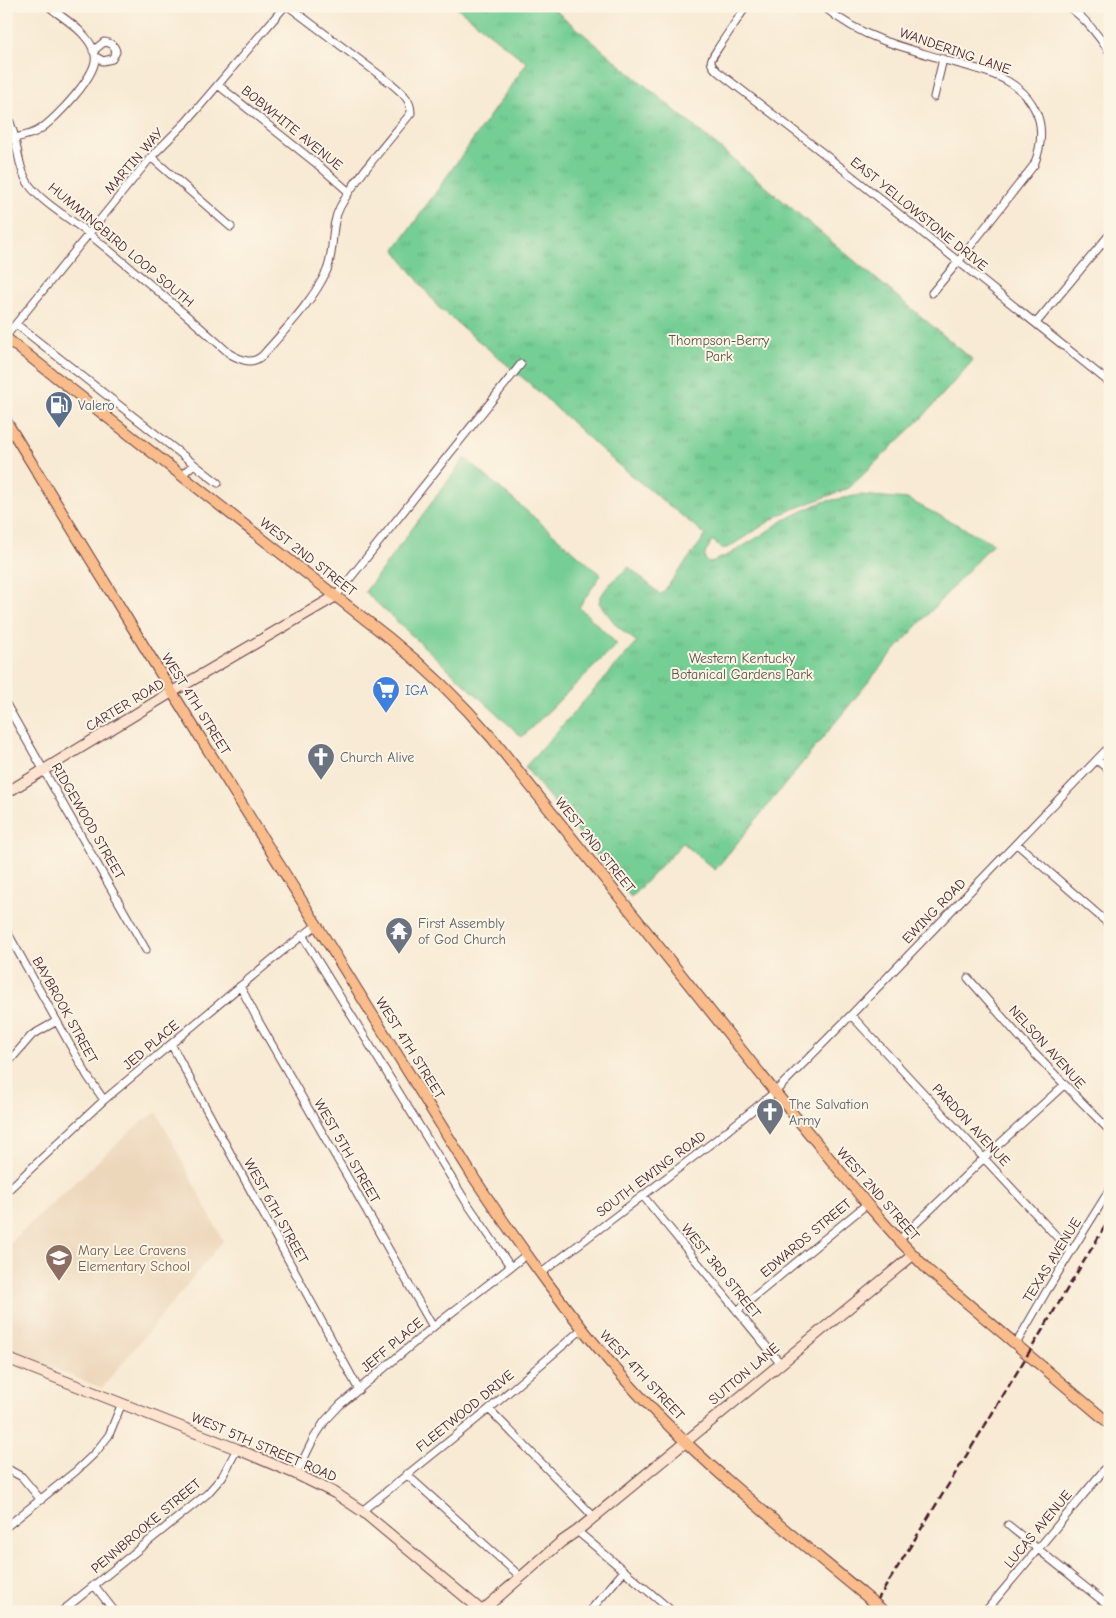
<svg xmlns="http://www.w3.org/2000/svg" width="1116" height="1618" font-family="'Comic Neue',sans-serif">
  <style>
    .built { fill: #edd7bb }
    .grass { fill: #74ce94; stroke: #5f7660 }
    .park { fill: url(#park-tufts); stroke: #5f7660 }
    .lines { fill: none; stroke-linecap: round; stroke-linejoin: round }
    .street-casing { stroke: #643d44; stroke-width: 9 }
    .secondary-casing { stroke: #643d44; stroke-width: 12 }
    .primary-casing { stroke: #643d44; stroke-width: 12 }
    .street { stroke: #fff; stroke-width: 7 }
    .secondary { stroke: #fde4d0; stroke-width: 10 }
    .primary { stroke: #f9bc8a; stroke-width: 10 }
    .rail { stroke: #4a1f2b; stroke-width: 2.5; stroke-dasharray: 8 4; stroke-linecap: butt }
    .primary-bridge-casing { stroke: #643d44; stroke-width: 12; stroke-linecap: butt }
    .primary-bridge { stroke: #f9bc8a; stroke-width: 10 }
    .labels { text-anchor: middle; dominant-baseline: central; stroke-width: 4; stroke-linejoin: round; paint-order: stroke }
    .street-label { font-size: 14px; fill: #4a1f2b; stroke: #fcf5e5 }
    .park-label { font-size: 14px; fill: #57544a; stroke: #fcf5e5 }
    .service-label { font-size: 14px; fill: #4e5e75; stroke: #fcf5e5; text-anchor: start }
    .shop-label { font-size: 14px; fill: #366cbe; stroke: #fcf5e5; text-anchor: start }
    .worship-label { font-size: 14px; fill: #5b616d; stroke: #fcf5e5; text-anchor: start }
    .education-label { font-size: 14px; fill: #785e54; stroke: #fcf5e5; text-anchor: start }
  </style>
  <defs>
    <pattern id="park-tufts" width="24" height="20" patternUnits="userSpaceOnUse" patternTransform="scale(1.25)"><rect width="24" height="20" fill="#74ce94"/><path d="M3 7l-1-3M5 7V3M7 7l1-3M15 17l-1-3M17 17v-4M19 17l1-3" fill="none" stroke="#66b080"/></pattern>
  </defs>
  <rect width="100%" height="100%" fill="#fcf5e5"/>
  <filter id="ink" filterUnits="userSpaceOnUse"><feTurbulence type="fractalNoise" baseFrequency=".02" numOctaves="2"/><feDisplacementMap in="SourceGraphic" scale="10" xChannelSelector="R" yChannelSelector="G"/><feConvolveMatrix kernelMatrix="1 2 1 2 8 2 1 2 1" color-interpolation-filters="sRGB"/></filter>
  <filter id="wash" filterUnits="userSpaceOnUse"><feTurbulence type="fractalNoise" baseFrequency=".0096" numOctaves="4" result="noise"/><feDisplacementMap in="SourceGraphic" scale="20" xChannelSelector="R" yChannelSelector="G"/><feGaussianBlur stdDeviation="1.12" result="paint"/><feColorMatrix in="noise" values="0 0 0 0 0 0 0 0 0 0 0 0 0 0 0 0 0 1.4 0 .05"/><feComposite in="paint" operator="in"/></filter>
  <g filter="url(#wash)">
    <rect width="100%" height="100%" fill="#f8ead4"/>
    <path class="built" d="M157 1112 223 1241 102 1388 6 1350V1246L136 1126Z"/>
    <path class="grass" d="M465 458 601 575 579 607 617 644 522 737 365 592Z"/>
    <path class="park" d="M455 6H550L973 360 921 419 849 488 781 514 729 547 723 549 712 540 705 554V559L709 563 730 554 760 536 784 520 822 502 860 495 907 499 993 543 887 659 715 870 683 843 631 897 525 767 637 642 617 626 599 603C601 589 619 576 629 567L661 595 706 535 616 463 529 383 438 307 395 250 527 63Z"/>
  </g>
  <g filter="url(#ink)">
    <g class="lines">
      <defs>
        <path id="street" d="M746 6C742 14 710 58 711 61 711 65 714 68 717 71L823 153 1110 383
          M823 6C841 21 860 32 882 40 904 48 926 54 948 61 984 71 1027 78 1039 120 1043 136 1040 150 1034 165L958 262 932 293
          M1067 6C1086 18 1097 35 1110 52
          M93 51 104 42C111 43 115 45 116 52L112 59 103 61 96 57
          M218 85 317 164 349 192
          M934 97 943 59
          M6 114C19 136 15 165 30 186 45 205 70 218 89 234 137 273 185 313 230 354 243 361 252 365 263 355 284 331 314 300 327 270 335 250 330 226 340 207 357 176 388 142 411 113 411 99 402 93 393 85L288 6
          M6 140C17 137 30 136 39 130 55 120 99 74 95 55 90 33 64 19 48 6
          M151 157 231 227
          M1036 323 1110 234
          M16 324 218 483
          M6 336 151 157 187 121 285 6
          M182 475 193 465
          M336 596 521 364
          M6 704 146 950
          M1097 760 1110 771
          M1017 844 1110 925
          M6 930 88 1077 104 1100
          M302 935 465 1200 510 1266
          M968 978 1032 1051 1110 1131
          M240 986 259 1022 433 1327
          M851 1015 1071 1252
          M171 1044 359 1390
          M6 1065 32 1035 57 1021
          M6 1192 104 1100 280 953 318 924
          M643 1196 780 1363
          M899 1240 984 1158 1064 1085
          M540 1274 717 1139 775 1092 851 1015 1110 746
          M737 1311 867 1204
          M1016 1344 1046 1292 1110 1189
          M489 1409 594 1517
          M6 1468 22 1477 41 1500
          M296 1474 314 1438 325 1421 340 1405 433 1327 526 1255
          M406 1474 521 1577
          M362 1511 489 1409 582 1329
          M1008 1525 1110 1607
          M6 1527 76 1471 95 1453 109 1435 122 1403
          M577 1531 673 1612
          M94 1585 115 1612
          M61 1612 207 1494 222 1477 237 1449
          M589 1612 624 1571
          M985 1612 1110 1463"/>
        <path id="secondary" d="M6 793 172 692 336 596
          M6 1358 237 1449 296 1474 335 1493 362 1511 482 1611 561 1542 577 1531 913 1255"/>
        <path id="primary" d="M6 338 389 638C429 670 459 699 492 738L775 1092 867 1204 899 1240 928 1270 1110 1424
          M6 421 172 692 474 1178C522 1249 571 1319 628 1383 698 1461 781 1526 861 1592"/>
      </defs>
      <use href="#street" class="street-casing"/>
      <use href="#secondary" class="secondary-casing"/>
      <use href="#primary" class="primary-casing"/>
      <use href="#street" class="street"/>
      <use href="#secondary" class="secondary"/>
      <use href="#primary" class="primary"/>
      <path class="rail" d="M870 1612 987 1422 1110 1218"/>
      <defs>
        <path id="primary-bridge" d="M861 1592 885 1612"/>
      </defs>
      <use href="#primary-bridge" class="primary-bridge-casing"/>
      <use href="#primary-bridge" class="primary-bridge"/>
    </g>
  </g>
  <defs>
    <symbol id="fuel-pin" viewBox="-11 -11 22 30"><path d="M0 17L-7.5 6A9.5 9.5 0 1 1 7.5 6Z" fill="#5c6f8a" stroke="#fcf5e5"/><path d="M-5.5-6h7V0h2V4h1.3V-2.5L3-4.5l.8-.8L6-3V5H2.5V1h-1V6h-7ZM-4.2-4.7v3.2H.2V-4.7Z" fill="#fff"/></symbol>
    <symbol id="supermarket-pin" viewBox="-11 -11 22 30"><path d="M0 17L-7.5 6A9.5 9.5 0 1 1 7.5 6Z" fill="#3f7fe0" stroke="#fcf5e5"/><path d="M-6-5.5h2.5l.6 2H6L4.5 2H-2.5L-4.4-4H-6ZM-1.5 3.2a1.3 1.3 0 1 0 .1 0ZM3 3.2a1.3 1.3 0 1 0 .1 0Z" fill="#fff"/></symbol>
    <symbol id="church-pin" viewBox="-11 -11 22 30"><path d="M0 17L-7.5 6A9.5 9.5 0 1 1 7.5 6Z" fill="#6b7280" stroke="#fcf5e5"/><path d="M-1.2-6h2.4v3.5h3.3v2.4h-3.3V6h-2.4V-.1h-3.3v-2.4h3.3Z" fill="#fff"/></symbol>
    <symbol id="temple-pin" viewBox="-11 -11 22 30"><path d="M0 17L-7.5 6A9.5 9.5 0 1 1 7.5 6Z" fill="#6b7280" stroke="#fcf5e5"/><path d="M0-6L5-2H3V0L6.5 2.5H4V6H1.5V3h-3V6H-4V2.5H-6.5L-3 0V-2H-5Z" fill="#fff"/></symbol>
    <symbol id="school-pin" viewBox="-11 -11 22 30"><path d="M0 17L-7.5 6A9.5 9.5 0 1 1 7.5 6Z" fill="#8d6e63" stroke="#fcf5e5"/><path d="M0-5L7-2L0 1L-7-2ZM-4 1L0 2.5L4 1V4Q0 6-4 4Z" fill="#fff"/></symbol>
  </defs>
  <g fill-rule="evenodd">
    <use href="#fuel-pin" x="43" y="389" width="32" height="43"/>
    <use href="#supermarket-pin" x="370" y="674" width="32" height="43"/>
    <use href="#church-pin" x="305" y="741" width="32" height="43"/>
    <use href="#temple-pin" x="383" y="915" width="32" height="43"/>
    <use href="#church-pin" x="754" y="1096" width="32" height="43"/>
    <use href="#school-pin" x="43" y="1242" width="32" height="43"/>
  </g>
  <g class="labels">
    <g class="street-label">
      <text transform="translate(955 51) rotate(19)">WANDERING LANE</text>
      <text transform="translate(292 128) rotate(39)">BOBWHITE AVENUE</text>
      <text transform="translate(134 161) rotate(-49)">MARTIN WAY</text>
      <text transform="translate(919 214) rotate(39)">EAST YELLOWSTONE DRIVE</text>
      <text transform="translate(121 245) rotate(40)">HUMMINGBIRD LOOP SOUTH</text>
      <text transform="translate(308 557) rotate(38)">WEST 2ND STREET</text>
      <text transform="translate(196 704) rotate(58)">WEST 4TH STREET</text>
      <text transform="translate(125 705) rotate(-31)">CARTER ROAD</text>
      <text transform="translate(88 821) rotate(60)">RIDGEWOOD STREET</text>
      <text transform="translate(595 845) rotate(51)">WEST 2ND STREET</text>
      <text transform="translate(934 911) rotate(-46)">EWING ROAD</text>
      <text transform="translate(65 1010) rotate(61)">BAYBROOK STREET</text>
      <text transform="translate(151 1045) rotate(-40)">JED PLACE</text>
      <text transform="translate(1047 1047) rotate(48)">NELSON AVENUE</text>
      <text transform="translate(410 1048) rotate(58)">WEST 4TH STREET</text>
      <text transform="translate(971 1125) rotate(47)">PARDON AVENUE</text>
      <text transform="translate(347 1151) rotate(60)">WEST 5TH STREET</text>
      <text transform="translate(651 1174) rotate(-37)">SOUTH EWING ROAD</text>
      <text transform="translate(878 1194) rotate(49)">WEST 2ND STREET</text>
      <text transform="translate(276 1211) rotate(61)">WEST 6TH STREET</text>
      <text transform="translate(806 1238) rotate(-40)">EDWARDS STREET</text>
      <text transform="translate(1052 1260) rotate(-58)">TEXAS AVENUE</text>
      <text transform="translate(721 1271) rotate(51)">WEST 3RD STREET</text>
      <text transform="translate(392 1345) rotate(-40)">JEFF PLACE</text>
      <text transform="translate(744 1374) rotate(-40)">SUTTON LANE</text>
      <text transform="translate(642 1375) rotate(47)">WEST 4TH STREET</text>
      <text transform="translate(465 1411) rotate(-39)">FLEETWOOD DRIVE</text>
      <text transform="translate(264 1447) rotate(23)">WEST 5TH STREET ROAD</text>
      <text transform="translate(146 1526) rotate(-40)">PENNBROOKE STREET</text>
      <text transform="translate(1038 1529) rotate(-50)">LUCAS AVENUE</text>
    </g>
    <g class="park-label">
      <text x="719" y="340">Thompson-Berry<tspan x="719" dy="16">Park</tspan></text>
      <text x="742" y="658">Western Kentucky<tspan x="742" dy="16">Botanical Gardens Park</tspan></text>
    </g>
    <g class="service-label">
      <text x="78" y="405">Valero</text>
    </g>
    <g class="shop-label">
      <text x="405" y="690">IGA</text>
    </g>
    <g class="worship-label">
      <text x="340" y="757">Church Alive</text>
      <text x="418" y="923">First Assembly<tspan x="418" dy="16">of God Church</tspan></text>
      <text x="789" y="1104">The Salvation<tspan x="789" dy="16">Army</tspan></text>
    </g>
    <g class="education-label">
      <text x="78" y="1250">Mary Lee Cravens<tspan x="78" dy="16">Elementary School</tspan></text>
    </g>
  </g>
  <rect width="1116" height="1618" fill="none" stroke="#fcf5e5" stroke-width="25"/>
</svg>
